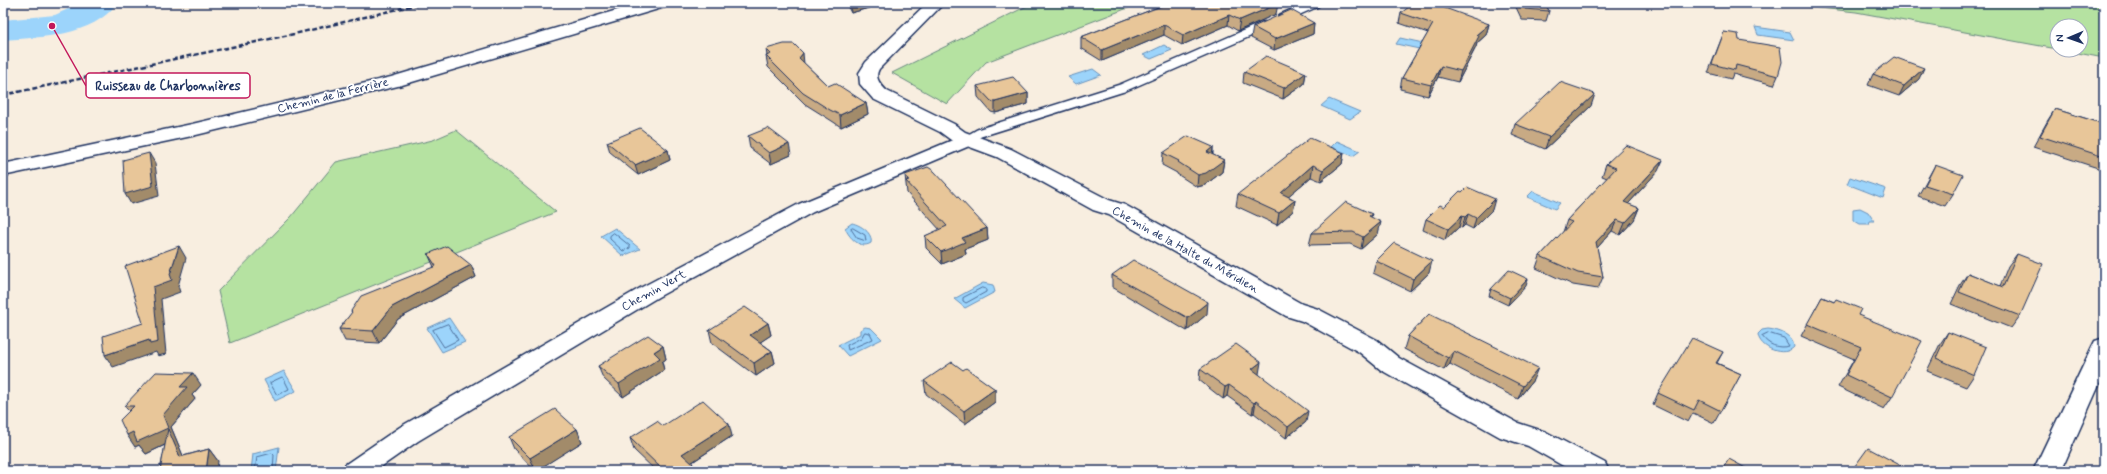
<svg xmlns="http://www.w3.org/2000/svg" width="2107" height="474" font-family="Mynerve,sans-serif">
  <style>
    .green { fill: #b5e2a1; stroke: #688880 }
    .water { fill: #9cd4fb; stroke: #6892bc }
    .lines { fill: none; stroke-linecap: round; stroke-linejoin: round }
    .shore { stroke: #4f719d; stroke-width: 1 }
    .river { fill: #9cd4fb; fill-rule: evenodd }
    .service-casing { stroke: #1b2f5e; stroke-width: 11 }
    .minor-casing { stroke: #1b2f5e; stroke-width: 3 }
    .tertiary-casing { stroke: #1b2f5e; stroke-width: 3 }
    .secondary-casing { stroke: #1b2f5e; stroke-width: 3 }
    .service { stroke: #fff; stroke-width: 8 }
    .minor { fill: #fff; fill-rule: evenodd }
    .tertiary { fill: #fff; fill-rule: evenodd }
    .secondary { fill: #fff; fill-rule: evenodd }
    .rail { stroke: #1b2f5e; stroke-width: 2.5; stroke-dasharray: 5 2.5; stroke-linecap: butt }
    .wall { fill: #c8aa84; stroke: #1b2f5e }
    .shaded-wall { fill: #a28b6b; stroke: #1b2f5e }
    .building { fill: #e8c699; stroke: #1b2f5e }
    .labels { text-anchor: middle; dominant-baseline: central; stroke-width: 3.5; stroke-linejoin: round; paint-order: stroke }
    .street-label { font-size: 12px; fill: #1b2f5e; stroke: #fff }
    .leader { fill: none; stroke: #c2185b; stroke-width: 1.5 }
    .callout-dot { fill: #c2185b; stroke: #fff; stroke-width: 1.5 }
    .callout { fill: #fff; stroke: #c2185b; stroke-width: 1.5 }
    .callout-label { font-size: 13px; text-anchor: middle; font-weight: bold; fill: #1b2f5e }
  </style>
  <rect width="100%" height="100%" fill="#f8eee0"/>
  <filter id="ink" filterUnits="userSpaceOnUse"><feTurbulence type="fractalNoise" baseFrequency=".025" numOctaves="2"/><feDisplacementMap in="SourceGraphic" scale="8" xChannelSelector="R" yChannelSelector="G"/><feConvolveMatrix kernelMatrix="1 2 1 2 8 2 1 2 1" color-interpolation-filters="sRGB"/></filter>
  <g filter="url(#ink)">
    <path class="green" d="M1033 3H1141L986 62 947 104 892 73Z
      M1775 3H2104V58L2062 50H2081V26H2057V49L1856 12Z
      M456 130 556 212 230 343 218 291 291 217 336 162 433 140Z"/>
    <path class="water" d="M1755 27 1790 32 1794 40 1758 35Z
      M1400 38 1437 46 1433 52 1396 44Z
      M1164 45 1172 50 1151 59 1143 55Z
      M1093 69 1101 75 1076 84 1068 77Z
      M1329 99 1360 112 1350 119 1321 106Z
      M1337 141 1360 151 1353 156 1331 147Z
      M1850 177 1886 189 1883 198 1847 184Z
      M1533 191 1560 203 1555 209 1527 197Z
      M1860 208 1868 212 1874 221H1870L1869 224H1860L1853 220V209Z
      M852 223C861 225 873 233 871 243 860 250 849 237 845 228Z
      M615 228 640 249 623 256 601 236Z
      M983 283 993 285 995 292 965 308 954 299Z
      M449 318 465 342 442 352 427 328Z
      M865 327 871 328 882 339 848 356 838 345 860 334V330Z
      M1768 329C1779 330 1793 335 1794 347 1784 358 1759 348 1758 334L1762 330Z
      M284 371 296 391 275 401 264 380Z
      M279 447 276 471H251L253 454Z"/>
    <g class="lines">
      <path class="shore" d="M853 228 865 235 866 241 857 238 851 229Z
        M614 233 630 246V248L623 251 610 239V236Z
        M982 288 986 289V292L966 303 963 301V298Z
        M448 324 458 340 444 347 433 330Z
        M865 332 870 333 873 339 848 350 847 345 861 338Z
        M1768 333 1784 338 1789 346C1778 349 1768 345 1762 336Z
        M283 377 289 389 277 395 270 383Z
        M255 471 257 457 272 453 274 455 273 471"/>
      <path class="river" d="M81 3H117C93 37 40 37 3 40V20L55 15Z"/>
      <defs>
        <path id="service" d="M1282 18 1316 3
          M967 140 979 133 1122 88 1264 26"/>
        <path id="minor" d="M967 134 974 136 976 140 974 144 813 212 658 297 418 441 375 471H342L346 464 400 427 642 287 799 204Z"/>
        <path id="tertiary" d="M641 3H667L665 7 402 85 192 136 3 176V164L192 124 391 77Z
          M927 3H944L879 69C874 78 880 84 887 91L954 124 965 132 1011 149 1109 200 1125 205 1302 304 1318 309 1377 340 1399 358 1518 423 1546 432 1605 463 1609 471H1572L1528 446 1500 437 1381 370 1359 352 1302 321 1286 316 1109 215 1093 210 997 157 951 140 940 132 873 99 860 84 859 73 866 62Z"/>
        <path id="secondary" d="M2104 338V374L2061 471H2033L2092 347 2095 341Z"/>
      </defs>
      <use href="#service" class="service-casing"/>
      <use href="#minor" class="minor-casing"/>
      <use href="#tertiary" class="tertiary-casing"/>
      <use href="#secondary" class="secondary-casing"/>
      <use href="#service" class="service"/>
      <use href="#minor" class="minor"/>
      <use href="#tertiary" class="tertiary"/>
      <use href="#secondary" class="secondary"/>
      <path class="rail" d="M3 95 294 34 423 3"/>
    </g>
    <path class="wall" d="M846 3H886L851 13Z
      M1169 3 1276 14 1238 31 1228 25 1182 45 1164 35 1102 61 1081 48V37Z
      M1514 3H1545L1549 11 1546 21 1522 20Z
      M1401 13 1489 24 1486 35 1477 43 1476 47 1458 82 1438 77 1428 96 1400 89 1402 78 1428 33 1399 23Z
      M1314 23 1313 34 1274 50 1251 38 1253 27Z
      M1724 32 1739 40 1778 76 1774 85 1733 74 1731 79 1708 73Z
      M766 49 804 63 828 86 866 103 868 114 841 127 832 121 805 104 768 67 766 56H767Z
      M1244 72 1306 73 1304 84 1283 99 1243 83Z
      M1873 74 1919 79 1899 96 1868 85Z
      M977 86 1028 93V104L995 113 991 112 978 97Z
      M1591 106 1545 149 1512 135 1515 124Z
      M2055 109 2104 124V170L2033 147 2048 120Z
      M748 136 791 155 771 164 750 148Z
      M607 142 668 150 670 160 638 175 610 152Z
      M1213 147V155L1224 160 1222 172 1205 185 1197 187 1177 174V173L1162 165 1163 153Z
      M1344 153 1342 164 1321 181 1311 177 1288 196 1295 200 1293 211 1277 225 1236 206 1238 194Z
      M1606 164 1658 171 1628 204 1639 208 1634 220 1620 235 1612 231 1597 248 1603 277 1598 289 1573 285 1536 268 1540 256 1563 232 1567 220 1607 178 1602 176Z
      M1935 165 1953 194 1945 206 1918 196Z
      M905 175 987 228 988 240 965 249 966 254 942 264 926 248 925 236 940 230 907 193Z
      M1444 207 1492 210 1473 229 1465 225 1462 228 1459 227 1445 240 1423 230 1426 219Z
      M1372 214 1371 217 1378 234 1361 249 1350 244 1309 245 1312 233Z
      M428 254 471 265 476 277 398 319 379 343 345 341 339 329 352 313 351 311 434 267Z
      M2017 254 2020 316 2011 328 1951 304 1960 285 1968 273 2000 286 2008 266Z
      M1376 261 1429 273 1410 291 1373 273Z
      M1112 275 1207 314 1187 331 1112 287Z
      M1526 286 1508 305 1489 296 1491 289Z
      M1822 297 1834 302 1858 315 1892 397 1884 409 1838 387 1854 359 1801 336Z
      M1429 314 1533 380 1518 399 1450 364 1444 370 1404 349 1408 336Z
      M768 323 771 335 760 342 772 351 775 363 756 376 712 343 709 330Z
      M1948 332 1974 375 1966 387 1927 371 1940 344Z
      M663 346 666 359 662 362 664 370 623 397 603 378 598 366Z
      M1723 352 1717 363 1741 374 1714 423 1693 413 1688 422 1653 405 1658 393Z
      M1200 369 1259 374 1306 422 1286 438 1254 413 1252 414 1227 396 1223 399 1199 380Z
      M963 370 995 389V402L965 424 926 394 924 381Z
      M201 385 192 395 195 399 171 427 183 456 209 449 218 461 160 471 165 445 146 454 139 445 135 447 129 411 124 406Z
      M663 426 732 436 691 463 695 471H656L634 450 630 438Z
      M577 429 582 442 535 471 514 449 509 437Z"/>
    <path class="shaded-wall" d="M852 3H886L851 13 850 4Z
      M1278 4 1276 14 1238 31 1240 20Z
      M1229 15 1228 25 1182 45 1183 35Z
      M1314 23 1313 34 1274 50 1275 39Z
      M1489 24 1486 35 1477 43 1476 47 1458 82 1461 71 1476 35Z
      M1164 25V35L1102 61V50Z
      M803 53 804 64 799 58Z
      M1441 66 1438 77 1428 96 1431 85Z
      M1924 68 1919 79 1899 96 1904 86Z
      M1306 73 1304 84 1283 99 1284 88Z
      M1028 93V104L995 113V102Z
      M1595 94 1591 106 1545 149 1549 137Z
      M866 103 868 114 841 127 840 115Z
      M789 144 791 155 771 164 769 153Z
      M1213 147 1212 159 1207 152Z
      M668 150 670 160 638 175 635 165Z
      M149 153 155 163 159 196 131 204 125 194Z
      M1344 153 1342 164 1321 181 1323 170Z
      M1224 160 1222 172 1205 185 1197 187 1198 175Z
      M1663 160 1658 171 1620 213 1624 202Z
      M1313 165 1311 177 1279 204 1281 193Z
      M1495 199 1492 210 1473 229 1476 218Z
      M1295 200 1293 211 1277 225 1279 213Z
      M1639 208 1634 220 1620 235 1625 223Z
      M1468 214 1465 225 1462 228 1465 217Z
      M1462 216 1459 227 1445 240 1448 229Z
      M1617 220 1612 231 1592 254 1596 242Z
      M1381 222 1378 234 1361 249 1363 237Z
      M987 228 988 240 965 249 966 254 942 264 941 252 962 238Z
      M179 246 186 258 178 286 180 292 161 299 166 354 158 356 156 352 113 367 105 355 149 340 153 287 170 274Z
      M1432 261 1429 273 1410 291 1413 279Z
      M471 265 476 277 398 319 379 343 373 331 392 307Z
      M1528 279 1526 286 1508 305 1510 298Z
      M1208 302 1207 314 1187 331 1188 318Z
      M768 323 771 335 753 347 750 335Z
      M663 346 666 359 662 362 664 370 623 397 619 384 654 352Z
      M772 351 775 363 756 376 754 363Z
      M1454 351 1450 364 1444 370 1448 358Z
      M1261 362 1259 374 1250 380 1252 369Z
      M1538 368 1533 380 1518 399 1523 386Z
      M193 373 201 385 192 395 195 399 171 427 189 470 180 457 173 441 146 454 139 445 135 447 127 435 180 387Z
      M1229 385 1227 396 1223 399 1225 387Z
      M995 389V402L965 424 964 411Z
      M1256 401 1254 413 1252 414 1254 403Z
      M1308 411 1306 422 1286 438 1288 427Z
      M729 424 732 436 686 466 682 454Z
      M577 429 582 442 536 471 530 458Z
      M209 449 218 461 217 471H206Z
      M693 464 695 471H683Z"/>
    <path class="building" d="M1169 3H1276L1278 4 1240 20 1229 15 1183 35 1164 25 1102 50 1081 37Z
      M1414 3H1431L1489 24 1476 35 1479 36 1461 71 1441 66 1431 85 1402 78 1433 24 1401 13Z
      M1522 3H1545L1549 11 1525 9Z
      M1291 10 1314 23 1275 39 1253 27Z
      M1724 32 1738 34 1739 40 1780 47 1782 62 1778 76 1736 65 1735 70 1712 64Z
      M784 44H794L803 53 799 58 828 86 835 83 866 103 840 115 830 110 803 93 766 56 771 54 766 49Z
      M1266 56 1306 73 1284 88 1244 72Z
      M1894 57 1924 68 1904 86 1873 74Z
      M1013 77 1028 93 995 102 991 101 977 86Z
      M1560 82 1595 94 1549 137 1515 124Z
      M2055 109 2104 124V157L2040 136Z
      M640 128 668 150 635 165 607 142Z
      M768 128 789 144 769 153 748 136Z
      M1188 136 1213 147 1207 152 1224 160 1206 173 1198 175 1178 162 1179 161 1163 153Z
      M1310 138 1344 153 1323 170 1313 165 1281 193 1295 200 1279 213 1238 194Z
      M1626 145 1663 160 1624 202 1639 208 1625 223 1617 220 1596 242 1603 277 1578 273 1540 256 1572 222 1567 220 1616 168 1606 164Z
      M149 153 153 186 125 194 123 160Z
      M1935 165 1963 175 1953 194 1925 185Z
      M928 167 934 171 987 228 962 238 965 242 941 252 925 236 947 226 906 181 909 180 905 175Z
      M1467 187 1495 199 1476 218 1468 214 1465 217 1462 216 1448 229 1426 219 1440 205 1444 207 1460 191 1462 192Z
      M1346 202 1372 214 1369 216 1381 222 1363 237 1353 232 1312 233Z
      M1394 243 1432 261 1413 279 1376 261Z
      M179 246 170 274 172 280 153 287 158 342 150 344 149 340 105 355 103 336 143 323 125 266Z
      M447 246 471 265 392 307 373 331 339 329 352 312 351 311 361 296 436 266 428 254Z
      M2017 254 2043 264 2020 316 1959 292 1968 273 2003 287Z
      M1133 260 1208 302 1188 318 1112 275Z
      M1509 270 1528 279 1510 298 1491 289Z
      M1822 297 1834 302 1836 299 1861 309 1858 315 1922 341 1892 397 1846 375 1861 347 1807 324Z
      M745 307 768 323 750 335 772 351 754 363 709 330Z
      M1429 314 1538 368 1523 386 1454 351 1448 358 1408 336Z
      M1948 332 1986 347 1974 375 1936 358Z
      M648 335 663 346 654 352 660 358 619 384 598 366Z
      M1692 338 1723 352 1716 363 1741 374 1721 411 1699 400 1694 410 1658 393Z
      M1236 344 1261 362 1252 369 1308 411 1288 427 1256 401 1254 403 1229 385 1225 387 1200 369Z
      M952 362 963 370 966 368 995 389 964 411 924 381Z
      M156 372 193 373 180 387H187L163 415 168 428 137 442 133 432 127 435 120 420 134 406H124Z
      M703 400 729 424 682 454 693 464 683 471H664L630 438 657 421 663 426Z
      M555 409 577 429 530 458 509 437Z
      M168 429 180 457 209 449 206 471H160Z
      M1868 448 1911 471H1855L1852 470Z
      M1729 459 1751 471H1721Z
      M1386 467 1392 471H1382Z"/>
  </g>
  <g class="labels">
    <g class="street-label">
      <text transform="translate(333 96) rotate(-14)">Chemin de la Ferrière</text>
      <text transform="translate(1185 250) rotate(29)">Chemin de la Halte du Méridien</text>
      <text transform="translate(654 291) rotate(-29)">Chemin Vert</text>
    </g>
  </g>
  <path class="leader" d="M52 26L86 86"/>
  <circle class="callout-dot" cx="52" cy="26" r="4"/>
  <rect class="callout" x="86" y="73" width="164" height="25" rx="4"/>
  <g class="callout-label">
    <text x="168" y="90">Ruisseau de Charbonnières</text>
  </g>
  <rect width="2107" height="474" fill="none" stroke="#fff" stroke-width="16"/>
  <rect x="8" y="8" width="2091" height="458" fill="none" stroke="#1b2f5e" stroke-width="1.5" filter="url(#ink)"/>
  <g transform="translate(2069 38) rotate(268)"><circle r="19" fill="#ffffff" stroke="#a4acbf"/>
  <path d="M0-3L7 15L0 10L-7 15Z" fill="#1b2f5e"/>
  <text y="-6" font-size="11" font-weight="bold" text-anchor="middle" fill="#1b2f5e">N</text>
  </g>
</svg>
